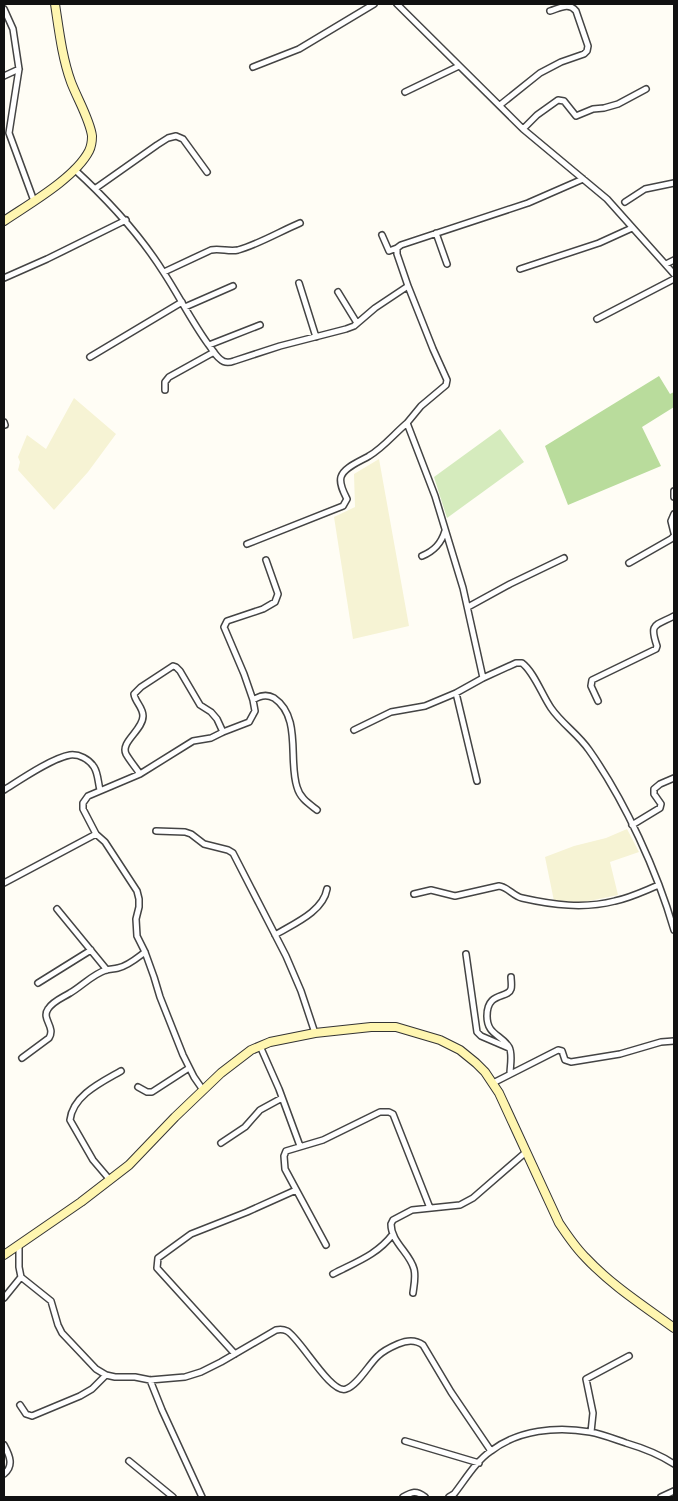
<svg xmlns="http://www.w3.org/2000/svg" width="678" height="1501" font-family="'Zilla Slab',serif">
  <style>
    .farmland { fill: #f6f3d4 }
    .green { fill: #d5ebbd }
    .forest { fill: #b9dc9c }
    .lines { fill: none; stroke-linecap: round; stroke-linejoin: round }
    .street-casing { stroke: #444; stroke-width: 8 }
    .secondary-casing { stroke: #333; stroke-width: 10 }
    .street { stroke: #fff; stroke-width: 5 }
    .secondary { stroke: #fff6b0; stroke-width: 8 }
  </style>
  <rect width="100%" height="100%" fill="#fffdf5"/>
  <path class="farmland" d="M74 398 116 434 88 472 54 510 18 470 20 462 18 457 27 435 46 449Z
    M379 459 409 626 353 639 334 517 355 507 354 474Z
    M627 829 639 852 610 862 618 895 579 903 554 901 545 857 574 846 606 838Z"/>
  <path class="green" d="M500 429 524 462 447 518 434 477Z"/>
  <path class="forest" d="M659 376 670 394 674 392V407L642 427 661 466 568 505 545 446Z"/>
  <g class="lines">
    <defs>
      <path id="street" d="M397 4 523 129 607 199 674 274
        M4 9 13 29 19 69 9 133 34 201
        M253 67 299 49 374 4
        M4 76 19 69
        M405 92 459 66
        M500 105 540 73 561 62 584 54 587 51 588 46 576 11C569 2 560 8 550 11
        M523 129 537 115 558 100 564 101 576 116 593 109 604 108 618 104 646 89
        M74 169C109 201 139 233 164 273 179 296 192 322 208 344 212 349 215 355 220 359 224 363 229 363 234 361L280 346 346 329 354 326 375 308 408 286
        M583 179 528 203 401 245 397 248V254L408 286 433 349 447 380 446 385 421 406 407 423 435 496 463 588 483 678 516 663H522C534 672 542 695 551 708 562 724 578 734 589 750 625 801 657 871 674 930
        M96 188 157 145 168 138 176 136 183 139 207 172
        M625 202 645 189 674 183
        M436 233 447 264
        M382 235 389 251 397 248
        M666 264 674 260
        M520 269 599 243 632 228
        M164 272 211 250C220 248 229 252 238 250 257 245 281 231 300 223
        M4 278 47 259 126 220
        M299 283 316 337
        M338 292 357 323
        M185 307 233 286
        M597 319 674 279
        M209 345 260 325
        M90 357 182 302
        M165 390V382L169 377 214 352
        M4 422 5 425
        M674 491V497
        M674 514 671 521 674 533
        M247 544 343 506 347 499C344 493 339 484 341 477 344 467 361 461 369 456 383 448 394 434 407 423
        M422 556C434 551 441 544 445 531
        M629 563 671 539 674 536
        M468 607 510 584 564 558
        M456 693 477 781
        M253 700C259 696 267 694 274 698 302 717 288 760 297 787 300 798 308 803 317 810
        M598 701 591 686 592 680 656 649 657 646C649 623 655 626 674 616
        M354 730 391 712 425 706 456 693 483 678
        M140 774C136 768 130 761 126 754 120 742 143 730 143 716 143 707 135 702 134 694L141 687 173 666 176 667 180 671 200 705 211 712 217 719 223 732
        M4 790C20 780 52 758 70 755 79 754 89 759 94 767 98 773 98 782 100 790
        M632 825 660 808 661 804 654 794V789L660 784 674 778
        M156 831 185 832 191 834 204 844 228 850 233 853 286 956 301 991 315 1033
        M96 834 83 809V803L88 796 140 774 193 741 211 738 223 732 249 722 255 711 253 700 244 674 224 627 227 621 263 609 275 602 278 594 266 560
        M4 883 96 834 105 842 137 891 139 899V907L136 919 137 936 145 952 154 977 160 997 183 1055 194 1077 203 1090
        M414 894 431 890 455 896 499 886C508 887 513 896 522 898 553 905 584 909 615 901 630 898 644 891 659 885
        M57 909 107 970
        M275 935C293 924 323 912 327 889
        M466 954 477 1032 481 1036 509 1048
        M38 983 91 950
        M260 1046 279 1089 300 1146
        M22 1058 49 1038C56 1027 41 1019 48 1009 53 1001 62 998 70 993 82 986 93 974 106 970 110 969 114 969 118 968 128 966 137 958 145 952
        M510 1074C510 1066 513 1054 509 1047 501 1034 487 1035 487 1016 487 991 508 999 511 989 512 985 511 980 511 977
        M493 1083 558 1050 562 1051 565 1060 571 1062 620 1054 661 1042 674 1041
        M138 1087 147 1092H152L189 1068
        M221 1143 245 1127 260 1110 282 1098
        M110 1180 93 1160 70 1120C73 1095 102 1082 121 1071
        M19 1245V1267L21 1277 51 1301 58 1325 62 1333 96 1369 106 1375 115 1377H135L150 1380 185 1377 201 1372 221 1362 276 1330C280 1329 283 1329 287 1331 300 1338 331 1395 346 1389 358 1385 369 1364 378 1356 384 1350 391 1347 398 1344 407 1340 415 1339 423 1345L451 1392 491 1451
        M326 1245 285 1169 284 1156 286 1151 323 1140 380 1112H389L393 1114 430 1208
        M333 1274C356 1262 377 1255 393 1234
        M413 1293C414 1285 416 1277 414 1269 410 1253 391 1242 391 1224L393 1220 412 1210 460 1205 473 1198 526 1152
        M4 1298 21 1277
        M235 1354 157 1268 158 1258 191 1234 247 1212 296 1190
        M150 1380 162 1410 202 1497
        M20 1405 26 1414 32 1416 80 1396 92 1389 106 1375
        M591 1432 593 1413 586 1379 629 1356
        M405 1441 479 1463
        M4 1445C10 1456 14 1466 4 1474
        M129 1461 173 1497
        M403 1497C412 1492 416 1490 425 1497
        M449 1497 454 1494C465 1480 476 1461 491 1451 518 1430 557 1426 590 1432 602 1434 614 1439 626 1443 643 1448 659 1454 674 1464
        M661 1497 674 1491"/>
      <path id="secondary" d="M4 221C29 204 75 178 89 151 91 147 92 140 92 136 90 120 77 98 71 82 62 57 59 30 55 4
        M4 1255 81 1202 129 1165 175 1117 221 1073 251 1050 270 1042 315 1033 371 1027H396L440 1040 460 1050 476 1063 485 1072 499 1093 559 1223C567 1235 575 1247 585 1257 611 1285 644 1306 674 1328"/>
    </defs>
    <use href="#street" class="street-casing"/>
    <use href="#secondary" class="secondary-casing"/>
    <use href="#street" class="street"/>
    <use href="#secondary" class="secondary"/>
  </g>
  <rect width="678" height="1501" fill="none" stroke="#111111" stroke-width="10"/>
</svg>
